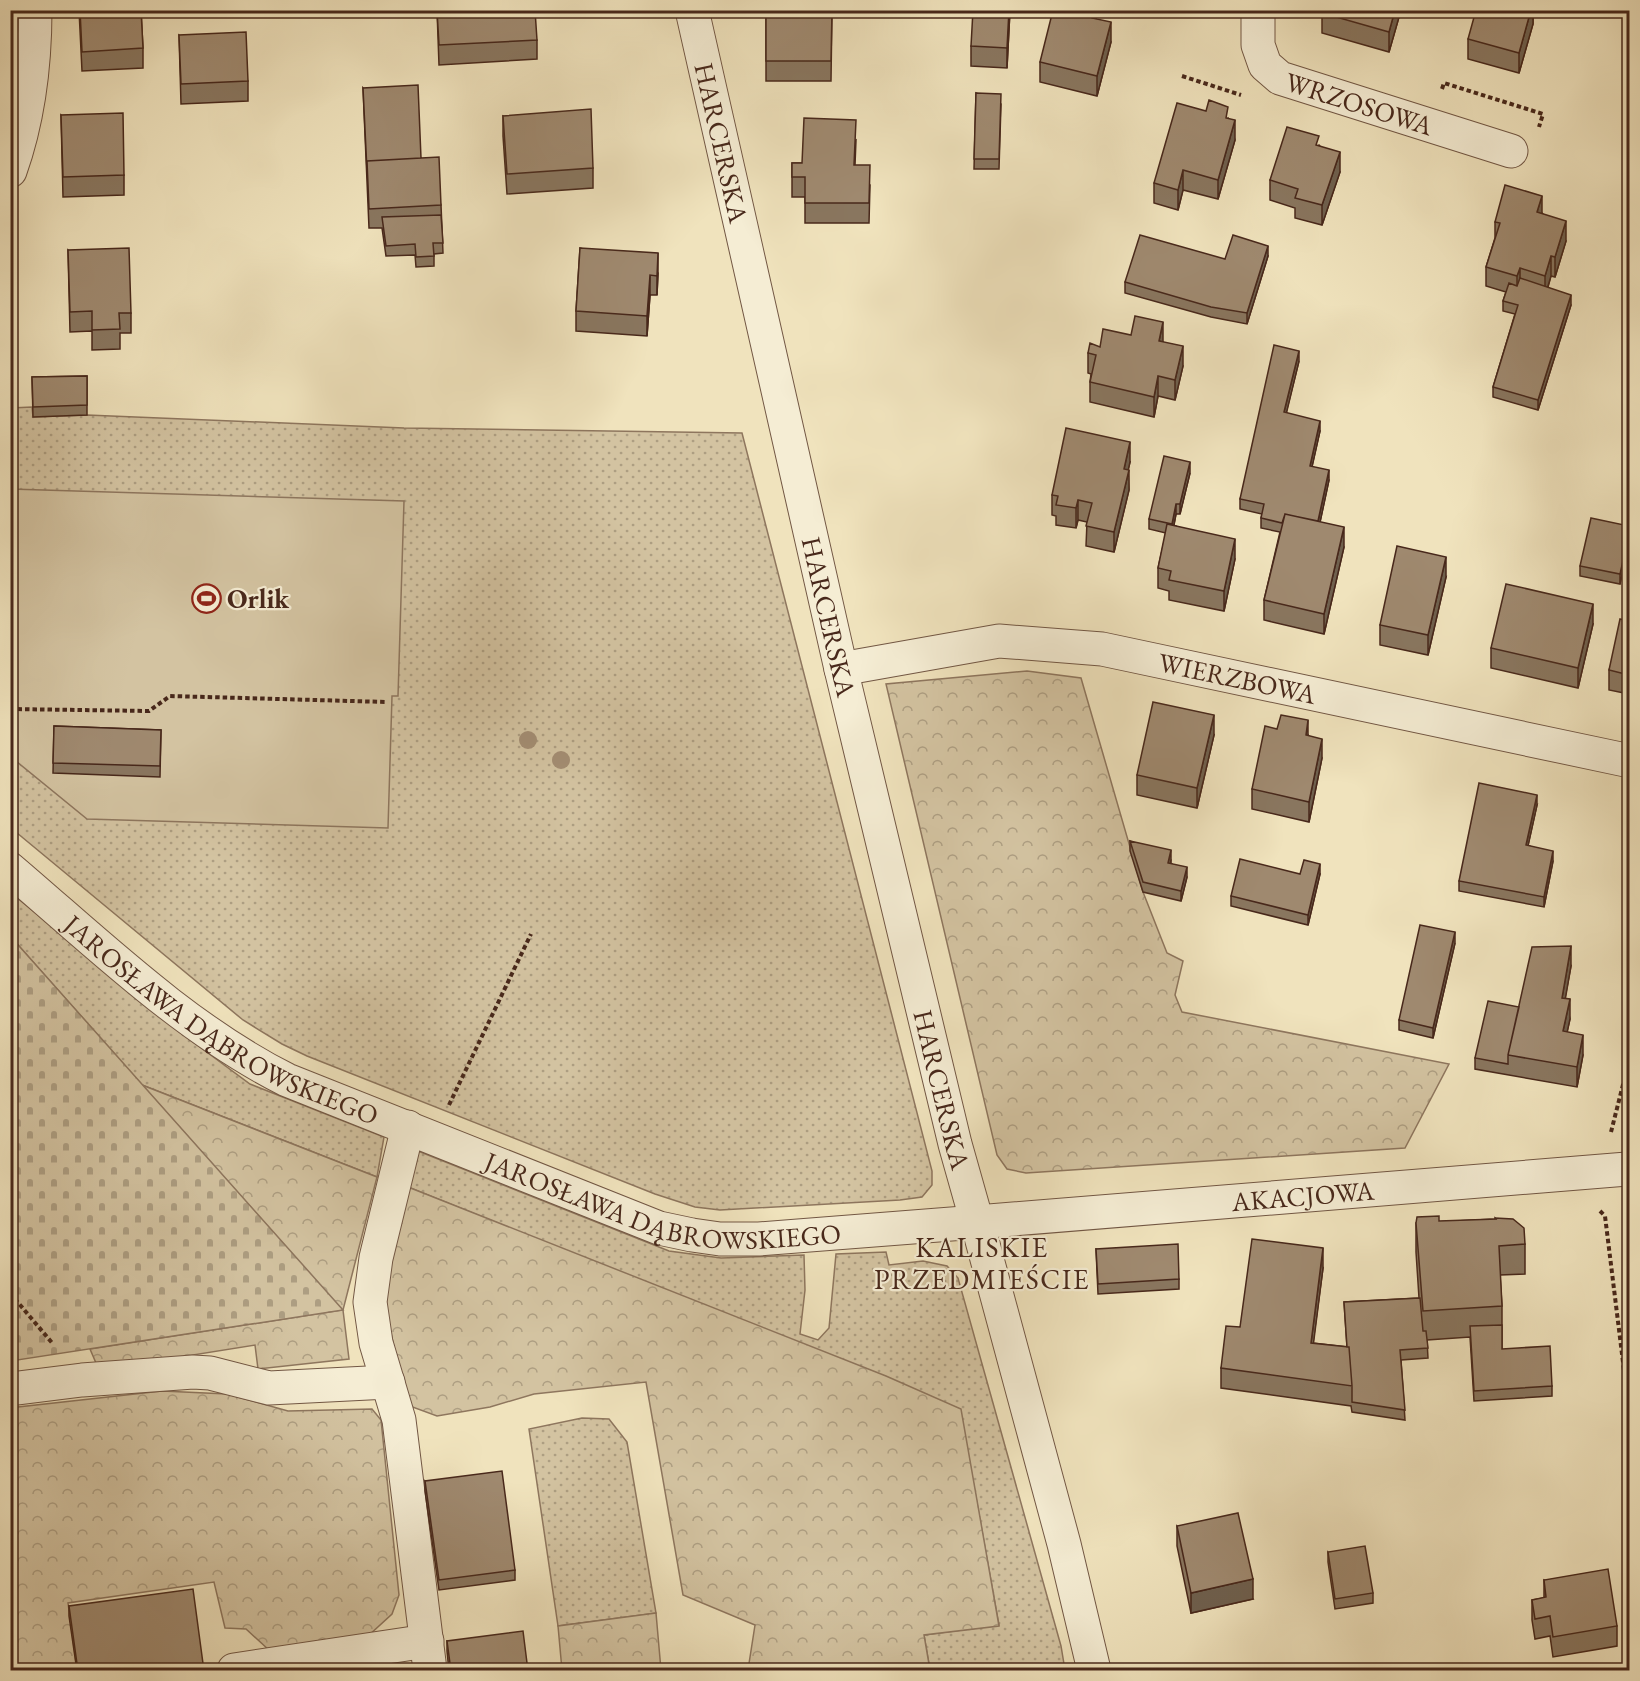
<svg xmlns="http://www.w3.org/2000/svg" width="1640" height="1681" font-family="'EB Garamond',serif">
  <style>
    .grass { fill: url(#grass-dots); stroke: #8e765e; stroke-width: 1.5 }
    .forest { fill: url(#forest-crowns); stroke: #8e765e; stroke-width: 1.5 }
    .cemetery { fill: url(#cemetery-stones); stroke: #8e765e; stroke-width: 1.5 }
    .garden { fill: #d3c3a1; stroke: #8e765e; stroke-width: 1.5 }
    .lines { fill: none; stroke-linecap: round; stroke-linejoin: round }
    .minor-casing { stroke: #725744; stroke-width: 35 }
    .path { stroke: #48281b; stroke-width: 4; stroke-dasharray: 4.5 3; stroke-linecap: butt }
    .minor { stroke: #f5edd4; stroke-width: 33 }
    .tree { fill: #a38d73 }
    .wall { fill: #89765f; stroke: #48281b; stroke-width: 1.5 }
    .shaded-wall { fill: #6f604e; stroke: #48281b; stroke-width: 1.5 }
    .building { fill: #9f896f; stroke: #48281b; stroke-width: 1.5 }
    .labels { text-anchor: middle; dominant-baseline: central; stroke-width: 4.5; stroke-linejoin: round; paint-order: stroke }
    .street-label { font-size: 27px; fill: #48281b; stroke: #f5edd4 }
    .poi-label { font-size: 27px; font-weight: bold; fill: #48281b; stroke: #f5edd4; text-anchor: start }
    .neighbourhood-label { font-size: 28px; letter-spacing: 1.5px; fill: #48281b; stroke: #f5edd4 }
  </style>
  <defs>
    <pattern id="grass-dots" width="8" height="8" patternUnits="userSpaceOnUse" patternTransform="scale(1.5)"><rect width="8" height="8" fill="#d3c3a1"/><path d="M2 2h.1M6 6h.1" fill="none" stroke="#ad9e82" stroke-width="1.8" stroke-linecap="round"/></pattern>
    <pattern id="forest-crowns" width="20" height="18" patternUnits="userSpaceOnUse" patternTransform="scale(1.5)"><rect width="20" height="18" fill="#d3c3a1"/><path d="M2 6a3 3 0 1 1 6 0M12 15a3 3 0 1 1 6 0" fill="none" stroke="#ad9e82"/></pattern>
    <pattern id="cemetery-stones" width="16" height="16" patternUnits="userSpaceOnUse" patternTransform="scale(1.5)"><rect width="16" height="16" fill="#d3c3a1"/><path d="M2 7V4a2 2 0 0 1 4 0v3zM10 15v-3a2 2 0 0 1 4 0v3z" fill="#ad9e82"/></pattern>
  </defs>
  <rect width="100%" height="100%" fill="#f0e3bd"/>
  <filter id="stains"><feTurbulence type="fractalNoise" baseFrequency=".00333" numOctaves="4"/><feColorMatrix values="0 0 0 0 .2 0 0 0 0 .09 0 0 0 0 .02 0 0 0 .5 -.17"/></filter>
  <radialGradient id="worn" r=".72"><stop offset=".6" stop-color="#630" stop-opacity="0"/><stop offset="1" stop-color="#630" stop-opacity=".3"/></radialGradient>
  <path class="grass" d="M32 407 33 417 87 415 404 428 742 433 932 1171V1185L922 1197 900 1200 720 1210 695 1207 655 1194 307 1056 282 1044 243 1020 11 828V408Z
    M10 892 181 1033 250 1084 384 1137 377 1177 142 1085 11 937Z
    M418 1151 669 1251 721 1258 804 1255 805 1290 800 1334 818 1340 829 1328 836 1254 886 1252 889 1265 923 1261 947 1266 958 1278 1061 1646 1065 1670H930L924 1635 999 1625 960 1409 408 1187Z
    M582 1418 609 1419 627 1442 656 1613 558 1626 529 1429Z"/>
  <path class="forest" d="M1027 671 1081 678 1143 892 1167 953 1183 961 1175 995 1182 1012 1449 1064 1405 1148 1026 1173 1007 1169 997 1155 886 684Z
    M142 1085 377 1177 343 1310 349 1359 258 1369 255 1345 99 1370 90 1349 342 1310Z
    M408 1187 886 1376 961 1409 999 1626 924 1635 930 1670H748L755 1625 683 1595 646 1382 534 1394 490 1407 437 1416 407 1405 386 1311 389 1261Z
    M162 1391 227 1394 288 1411 372 1409 381 1420 399 1595 392 1614 368 1636 270 1651 246 1629 225 1628 214 1582 68 1603 77 1670H11L10 1420 18 1407Z
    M656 1613 661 1670H562L558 1626Z"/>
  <path class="cemetery" d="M11 937 343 1310 11 1361Z"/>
  <path class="garden" d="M10 489 404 501 398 696H392L388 828 87 819 11 757Z"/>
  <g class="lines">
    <defs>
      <g id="minor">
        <path id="s1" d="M692 10 841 669 955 1144 977 1222 1627 1169"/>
        <path id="s2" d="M1258 10V45L1265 65 1280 78 1511 151"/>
        <path d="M10 171C29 118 35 66 35 10"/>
        <path id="s3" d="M841 669 999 641 1102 649 1630 761"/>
        <path id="s4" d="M10 869C97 943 185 1029 287 1080L659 1228 692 1235 720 1239H759L977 1222 1064 1544 1094 1670"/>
        <path d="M408 1127 376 1258 370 1302 376 1343 399 1420 430 1670"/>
        <path d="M10 1389 82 1380 193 1372 210 1373 269 1388 388 1382"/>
        <path d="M234 1670 427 1641"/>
      </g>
    </defs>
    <use href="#minor" class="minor-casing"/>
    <path class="path" d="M1199 14 1222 12
      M1182 76 1241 95
      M1442 89 1444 83 1543 114 1539 127
      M10 709 149 711 170 696 387 702
      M449 1105 531 934
      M1611 1132 1630 1057
      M1600 1211 1605 1216 1630 1419
      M10 1293 53 1344"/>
    <use href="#minor" class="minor"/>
  </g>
  <g class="tree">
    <circle cx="528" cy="740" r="9"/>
    <circle cx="561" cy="760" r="9"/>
  </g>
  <path class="wall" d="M79 10H141L143 48V68L82 71Z
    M437 10 537 40V59L439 65Z
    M766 10H832L831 81H766Z
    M1010 10 1007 68 971 66V46Z
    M1096 10V19L1111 42 1097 96 1040 82V62Z
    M1401 10 1389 52 1322 33V13Z
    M1533 10V24L1519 73 1468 59V39Z
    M179 35 248 81V101L181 104Z
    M363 88 421 158 441 205 443 253 434 254V266L416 267 415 255 386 256 382 228H369Z
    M976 93 1001 104 999 169H974Z
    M61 115 124 175V195L63 197Z
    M503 116 593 168V188L507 194 503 136Z
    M1228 118 1235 140 1218 199 1183 190 1178 210 1154 203V183Z
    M856 140 855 165 870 185 869 223H805V197H792V163H802Z
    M1319 145 1340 172 1322 225 1295 218V208L1270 200V180Z
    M1542 213 1566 241 1555 277 1551 276 1548 287 1571 305 1538 410 1493 397V387L1515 314 1503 311V301L1506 292 1486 286V267L1495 238V222Z
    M580 248 658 273 657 295H650L647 336 576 331V311Z
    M68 250 131 313V333H120V349L92 350V331L70 332Z
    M1268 256 1247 324 1211 317 1125 293V282L1225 259Z
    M1163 342 1183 366 1175 400 1158 396 1154 417 1090 402V382L1091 374 1088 373V353L1100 347Z
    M1299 361 1286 413 1320 431 1312 466 1329 480 1320 522 1344 547 1324 634 1264 620V600L1280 532 1261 528V518L1262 514 1240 509V499Z
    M87 376V415L33 417 32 377Z
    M1130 462 1128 470 1129 490 1114 552 1086 546 1087 522 1078 520 1076 528 1056 525V516L1052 515V495Z
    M1190 473 1180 514H1176L1174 525 1235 559 1224 611 1169 600V591L1158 588V568L1166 533 1149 529V519Z
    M1629 526 1620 584 1580 576V566Z
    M1446 577 1428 655 1380 645V625Z
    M1629 621V694L1609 690V670Z
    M1593 624 1578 688 1491 668V648Z
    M54 726 161 730 160 777 53 773Z
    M1214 735 1197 808 1137 795V775Z
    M1308 735 1322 758 1309 822 1252 809V789Z
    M1537 805 1528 845 1553 861 1544 907 1459 891V881Z
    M1130 841 1171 860V863L1187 877 1181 901 1143 892 1130 851Z
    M1300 874H1320L1308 925 1231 906V896Z
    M1455 943 1433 1038 1399 1030V1020Z
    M1571 966 1565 998 1570 1019 1567 1032 1583 1055 1577 1087 1475 1069V1058L1519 1007Z
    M1495 1218 1525 1244V1274L1500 1275 1502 1306V1349L1552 1386V1396L1474 1401 1470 1337 1427 1340 1428 1358 1401 1360 1405 1420 1352 1412 1351 1406 1221 1388V1368L1240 1327 1323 1268 1313 1343 1347 1347 1344 1302 1419 1298 1416 1252V1223L1495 1219Z
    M1096 1249 1179 1279V1289L1098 1294Z
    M425 1481 515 1570V1580L439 1590 425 1491Z
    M1177 1526 1253 1599 1191 1613 1177 1546Z
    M1328 1552 1373 1593V1603L1335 1609 1328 1562Z
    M1544 1580 1617 1626V1646L1553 1657 1550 1636 1535 1639 1532 1620V1600L1544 1598Z
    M69 1606 204 1671H77L69 1616Z
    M447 1641 528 1671H449L447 1651Z"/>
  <path class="shaded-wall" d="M1009 10H1010L1007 68V48Z
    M1094 10H1096V20L1092 18Z
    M1395 10H1401L1389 52V32Z
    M1531 10H1533V24L1519 73V53Z
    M1111 22V42L1097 96V76Z
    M1235 120V140L1218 199V180Z
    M1340 152V172L1322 225V205Z
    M1183 170V190L1178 210V190Z
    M1542 196V216L1537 212Z
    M1566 221V241L1555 277V257Z
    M1268 246V256L1247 324V313Z
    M658 253V273L657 295V276Z
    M1551 256V276L1545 296V276Z
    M1520 268V288L1517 296V276Z
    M650 275V295L647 336V316Z
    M1571 295V305L1538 410V400Z
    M1163 322V342L1159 341Z
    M1183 346V366L1175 400V380Z
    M1299 351V361L1284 423V412Z
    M1158 376V396L1154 417V397Z
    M1320 421V431L1310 476V466Z
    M1130 442V462L1124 489V469Z
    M1190 462V473L1180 514V504Z
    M1129 470V490L1114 552V532Z
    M1329 470V480L1316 541V531Z
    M1078 500V520L1076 528V508Z
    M1176 504V514L1172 534V524Z
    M1344 527V547L1324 634V614Z
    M1629 535V545L1620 584V574Z
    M1235 539V559L1224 611V591Z
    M1446 557V577L1428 655V635Z
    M1593 604V624L1578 688V668Z
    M1214 715V735L1197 808V788Z
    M1308 720V740L1306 735Z
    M1322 739V758L1309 822V802Z
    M1537 795V805L1526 855V845Z
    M1171 850V860L1168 873V863Z
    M1553 851V861L1544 907V897Z
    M1320 864V874L1308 925V915Z
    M1187 867V877L1181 901V891Z
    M1455 932V943L1433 1038V1028Z
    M1571 946V966L1562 1018V998Z
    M1570 999V1019L1563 1051V1031Z
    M1583 1035V1055L1577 1087V1067Z
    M1323 1248V1268L1311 1363V1343Z
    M1253 1579V1599L1191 1613V1593Z"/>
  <path class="building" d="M80 10H141L143 48 82 52Z
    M437 10H535L537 40 439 45Z
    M766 10H832L831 61H766Z
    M973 10H1009L1007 48 971 46Z
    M1053 10H1094L1092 18 1111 22 1097 76 1040 62Z
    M1322 10H1395L1389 32 1322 13Z
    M1476 10H1531L1519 53 1468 39Z
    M246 32 248 81 181 84 179 35Z
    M418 85 421 158 367 161V171L363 88Z
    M976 93 1001 94 999 159H974Z
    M1209 100 1228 107 1226 118 1235 120 1218 180 1183 170 1178 190 1154 183 1177 103 1206 111Z
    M591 109 593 168 507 174 503 116Z
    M123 113 124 175 63 177 61 115Z
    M804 118 856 120 854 165H870L869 203H805V177H792V163H802Z
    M1287 127 1319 136 1316 145 1340 152 1322 205 1295 198 1298 189 1270 180Z
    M439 157 441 205 369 209 367 161Z
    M1505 185 1542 196 1537 212 1566 221 1555 257 1551 256 1545 276 1520 268 1517 276 1486 267 1500 223 1495 222Z
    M441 215 443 243H433L434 256 416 257 415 244 386 246 382 217Z
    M1140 235 1225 259 1233 235 1268 246 1247 313 1211 307 1125 282Z
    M129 248 131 313H119L120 329 92 330V311L70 312 68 250Z
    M580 248 658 253 657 276 650 275 647 316 576 311Z
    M1520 278 1571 295 1538 400 1493 387 1518 305 1503 301 1509 283 1517 286Z
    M1135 316 1163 322 1159 341 1183 346 1175 380 1158 376 1154 397 1090 382 1096 355 1088 353 1090 343 1100 347 1103 329 1131 335Z
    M1274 345 1299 351 1284 412 1320 421 1310 466 1329 470 1318 521 1285 514 1282 523 1261 518 1264 504 1240 499Z
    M87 376V405L33 407 32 377Z
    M1066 428 1130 442 1124 469 1129 470 1114 532 1086 526 1092 503 1078 500 1076 508 1056 505 1058 496 1052 495Z
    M1164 456 1190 462 1180 504H1176L1172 524 1149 519Z
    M1285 514 1344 527 1324 614 1264 600Z
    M1591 518 1629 526V535L1620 574 1580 566Z
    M1167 524 1235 539 1224 591 1169 580 1171 571 1158 568Z
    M1397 546 1446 557 1428 635 1380 625Z
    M1506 584 1593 604 1578 668 1491 648Z
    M1620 619 1629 621V675L1609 670Z
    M1153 702 1214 715 1197 788 1137 775Z
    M1281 715 1308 720 1306 735 1322 739 1309 802 1252 789 1265 726 1277 729Z
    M54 726 161 730 160 766 53 763Z
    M1479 783 1537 795 1526 845 1553 851 1544 897 1459 881Z
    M1130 841 1171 850 1168 863 1187 867 1181 891 1143 882Z
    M1240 859 1300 874 1304 860 1320 864 1308 915 1231 896Z
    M1420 925 1455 932 1433 1028 1399 1020Z
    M1571 946 1562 998 1570 999 1563 1031 1583 1035 1577 1067 1508 1055 1532 947Z
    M1488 1001 1519 1007 1508 1055V1064L1475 1058Z
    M1439 1216V1221L1497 1219 1495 1218 1513 1219 1524 1228 1525 1244 1499 1246 1502 1306 1423 1311 1416 1223 1417 1217Z
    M1252 1239 1323 1248 1311 1343 1349 1347 1352 1386 1221 1368 1226 1326 1240 1327Z
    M1178 1244 1179 1279 1098 1284 1096 1249Z
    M1420 1298 1423 1331H1426L1428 1348 1400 1350 1405 1410 1352 1402V1386L1349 1347H1347L1344 1302Z
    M1502 1325V1349L1550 1346 1552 1386 1474 1391 1470 1326Z
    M502 1471 515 1570 439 1580 425 1481Z
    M1238 1513 1253 1579 1191 1593 1177 1526Z
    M1365 1546 1373 1593 1335 1599 1328 1552Z
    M1608 1569 1617 1626 1553 1637 1550 1616 1535 1619 1532 1600 1546 1597 1544 1580Z
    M193 1589 204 1671H78L69 1606Z
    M523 1631 528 1671H451L447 1641Z"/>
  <defs>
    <symbol id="stadium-ring" viewBox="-11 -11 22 22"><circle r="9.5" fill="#f5edd4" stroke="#8f2418" stroke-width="1.5"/><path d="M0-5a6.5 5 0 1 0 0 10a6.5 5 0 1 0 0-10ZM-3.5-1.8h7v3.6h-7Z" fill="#8f2418"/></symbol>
  </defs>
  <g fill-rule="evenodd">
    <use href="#stadium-ring" x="190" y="582" width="33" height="33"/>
  </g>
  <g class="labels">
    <g class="street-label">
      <text stroke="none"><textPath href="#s2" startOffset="159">WRZOSOWA</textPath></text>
      <text stroke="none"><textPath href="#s1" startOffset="136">HARCERSKA</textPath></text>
      <text stroke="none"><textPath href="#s1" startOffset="622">HARCERSKA</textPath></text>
      <text stroke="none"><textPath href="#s3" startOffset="402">WIERZBOWA</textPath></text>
      <text stroke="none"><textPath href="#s4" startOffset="262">JAROSŁAWA DĄBROWSKIEGO</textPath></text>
      <text stroke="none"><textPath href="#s1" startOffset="1108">HARCERSKA</textPath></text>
      <text stroke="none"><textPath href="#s4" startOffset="748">JAROSŁAWA DĄBROWSKIEGO</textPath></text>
      <text stroke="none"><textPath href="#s1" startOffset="1572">AKACJOWA</textPath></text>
    </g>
    <g class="poi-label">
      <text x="227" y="598">Orlik</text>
    </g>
    <g class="neighbourhood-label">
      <text x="982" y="1247">KALISKIE<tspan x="982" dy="32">PRZEDMIEŚCIE</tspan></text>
    </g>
  </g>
  <rect width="1640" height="1681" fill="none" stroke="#f0e3bd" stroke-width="36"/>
  <rect x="12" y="12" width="1616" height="1657" fill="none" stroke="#48281b" stroke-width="3"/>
  <rect x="18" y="18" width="1604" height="1645" fill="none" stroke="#48281b" stroke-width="1.5"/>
  <rect width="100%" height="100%" filter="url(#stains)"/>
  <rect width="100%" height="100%" fill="url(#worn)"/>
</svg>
